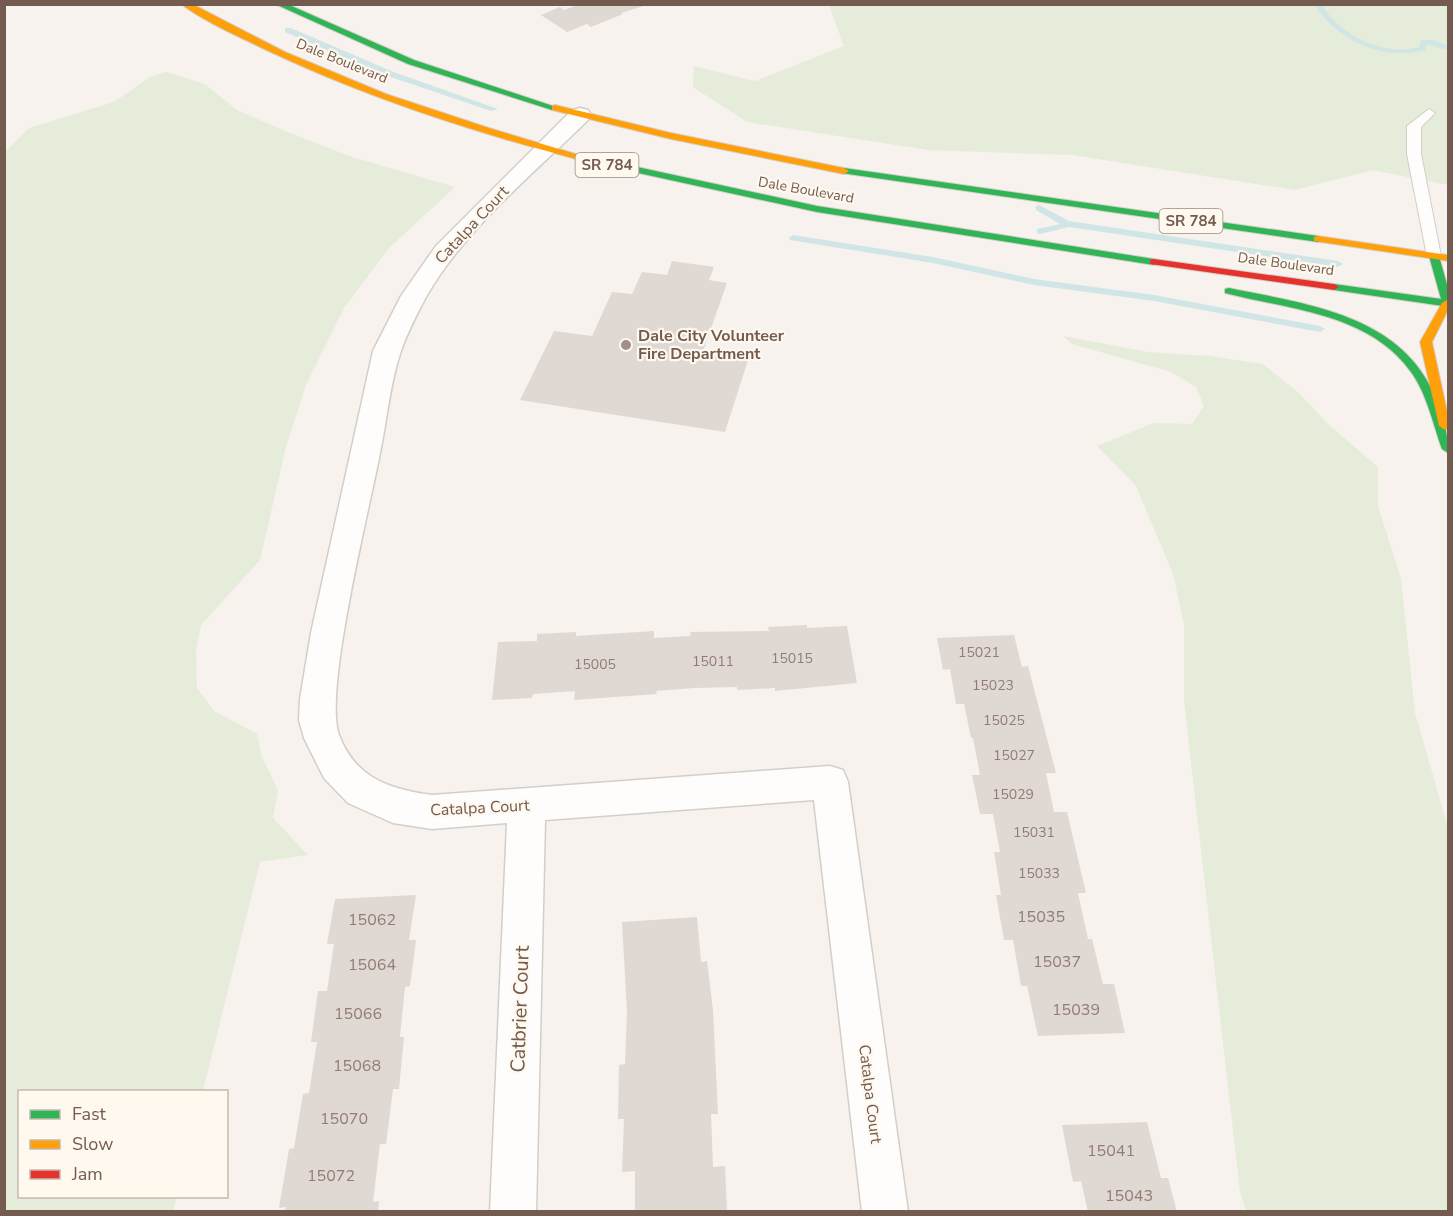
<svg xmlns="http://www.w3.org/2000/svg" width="1453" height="1216" font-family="'Nunito Sans',sans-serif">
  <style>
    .green { fill: #e5ecd9 }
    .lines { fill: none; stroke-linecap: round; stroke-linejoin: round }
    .stream { fill: #d0e5e6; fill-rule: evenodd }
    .building { fill: #e0d8d3 }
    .lane-casing { stroke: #d4cec8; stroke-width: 2 }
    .street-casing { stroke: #d4cec8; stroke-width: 3 }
    .fast-casing { stroke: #d6cfca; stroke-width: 2 }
    .slow-casing { stroke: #d6cfca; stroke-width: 2 }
    .jam-casing { stroke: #d6cfca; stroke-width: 2 }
    .lane { fill: #fefdfc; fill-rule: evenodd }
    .street { fill: #fefdfc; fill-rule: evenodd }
    .fast { fill: #30b455; fill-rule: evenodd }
    .slow { fill: #ff9f0a; fill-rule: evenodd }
    .jam { fill: #e5322d; fill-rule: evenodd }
    .poi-dot { fill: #a19086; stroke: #fef8ef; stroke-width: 2 }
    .labels { text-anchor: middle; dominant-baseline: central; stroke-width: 4.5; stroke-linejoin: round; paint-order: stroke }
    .far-street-label { font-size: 14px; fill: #735b4f; stroke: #fef8ef }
    .number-label { font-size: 14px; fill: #917d73 }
    .shield { fill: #fef8ef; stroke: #9d8a7f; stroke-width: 1.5 }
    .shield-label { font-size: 15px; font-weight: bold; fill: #735b4f }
    .street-label { font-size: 16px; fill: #735b4f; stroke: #fef8ef }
    .poi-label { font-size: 16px; font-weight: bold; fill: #735b4f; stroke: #fef8ef; text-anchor: start }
    .near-number-label { font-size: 16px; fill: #917d73 }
    .near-street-label { font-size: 20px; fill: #735b4f; stroke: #fef8ef }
  </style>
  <rect width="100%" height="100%" fill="#f7f2ed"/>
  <path class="green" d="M829 5H1448V185L1373 170 1295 190 1072 155 928 150 747 122 693 87 694 66 755 81 844 46Z
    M166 72 205 84 237 110 290 133 352 157 455 187 389 248 344 308 306 385 286 447 260 560 201 625 196 651 197 688 214 711 257 734 262 757 278 790 273 818 308 855 260 862 203 1091 20 1092V1196L177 1197 173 1211H5V152L29 128 114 102 150 77Z
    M1063 336 1148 352 1210 356 1263 364 1299 393 1328 424 1378 467V507L1401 578 1415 713 1448 827V1211H1246L1240 1192 1184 701V624L1173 574 1136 486 1097 446 1154 423 1192 424 1204 406 1196 387 1171 372 1072 344Z"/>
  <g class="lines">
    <path class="stream" d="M1314 4H1321C1340 35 1383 57 1419 47L1421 40H1433L1448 46V50L1427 44 1425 50C1383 61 1337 41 1314 4Z
      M285 28H291L391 71 498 109 491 111 385 75 285 32Z
      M1039 205 1069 221 1338 261 1343 264 1338 267 1069 227 1040 234 1037 233V229L1060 224 1036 210V206Z
      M793 235 933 257 1034 279 1154 295 1320 326 1325 329 1320 332 1154 301 1034 285 933 263 790 240 789 238Z"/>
  </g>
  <path class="building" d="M580 4H647V5L621 13 623 14 591 27 587 24 567 32 541 15 560 7 564 10Z
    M672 261 714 267 709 280 727 283 702 354 748 360 725 432 520 400 554 331 592 336 612 292 632 294 642 272 667 275Z
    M807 625V628L847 626 857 683 775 691V688L737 690V687L694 688 656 691 657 694 574 700 575 691 533 694 532 698 492 700 498 642 537 641V634L576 632V636L654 631V638L691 636 690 632 769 631 768 627Z
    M1014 635 1022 667 1028 666 1056 773H1046L1054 812H1067L1086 893H1078L1088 939H1092L1103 984H1114L1125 1033 1038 1036 1027 986H1021L1013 940H1004L996 895H1001L994 852H1000L993 814H980L972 775H980L973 738H971L964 704H956L950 669 943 670 937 638Z
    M416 895 409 940H416L410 986 405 987 400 1037H404L399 1089H393L386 1144H380L373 1202 379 1201 378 1212H285L286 1207 279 1208 289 1149 294 1148 303 1094 309 1093 317 1042H311L318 991H327L334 944H327L335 899Z
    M697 917 701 962 707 961 713 1010 718 1114H711L713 1167 725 1166 727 1212H635V1171L622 1172 624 1119H618L619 1065 625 1064 627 1012 622 922Z
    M1147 1122 1161 1178H1168L1177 1212H1088L1081 1181 1073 1182 1062 1125Z"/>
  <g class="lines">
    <defs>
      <path id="lane" d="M1429 109 1435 113 1421 127V154L1441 256 1434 261 1427 256 1407 154V126Z"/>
      <path id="street" d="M580 108 588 110 591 115 588 120C533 174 464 230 426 297 417 314 407 333 401 351 390 382 387 420 380 453 370 507 323 692 339 735 356 779 390 789 432 795L830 766 843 770 848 782 908 1212H862L814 800 545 820 536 1212H490L507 823 432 829 393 823 348 803 324 778 304 738 299 720 300 699 311 633 373 351 401 296 436 246 572 110Z"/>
      <path id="fast" d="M275 4H287L414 60 559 108 552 110 408 64Z
        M591 157 817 206 1154 259 1159 262 1154 265 817 212 588 162V158Z
        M844 168 1318 236 1323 239 1318 242 841 173V169Z
        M1434 253 1439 256 1448 288V308L1443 306 1334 290 1329 287 1334 284 1441 299 1429 256Z
        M1229 288C1306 304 1400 314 1435 396 1443 415 1448 432 1448 453L1442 449C1433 424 1427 394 1411 372 1369 313 1290 310 1225 293V289Z"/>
      <path id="slow" d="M181 4H192L285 52 386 94 489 128 596 160 591 163C479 134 367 98 262 48 236 35 205 22 181 4Z
        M555 105 671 133 844 168 849 171 844 174 671 139 552 110V106Z
        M1318 236 1448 255V261L1314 241V237Z
        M1447 300 1448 310 1432 342 1448 416V429L1445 430 1439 426 1420 342 1442 303Z"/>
      <path id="jam" d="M1154 259 1334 284 1339 287 1334 290 1150 264V260Z"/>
    </defs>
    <use href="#lane" class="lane-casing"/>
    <use href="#street" class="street-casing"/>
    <use href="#fast" class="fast-casing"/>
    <use href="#slow" class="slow-casing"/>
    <use href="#jam" class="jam-casing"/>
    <use href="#lane" class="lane"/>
    <use href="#street" class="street"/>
    <use href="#fast" class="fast"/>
    <use href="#slow" class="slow"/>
    <use href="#jam" class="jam"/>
  </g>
  <circle class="poi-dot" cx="626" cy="345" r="6"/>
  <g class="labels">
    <g class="far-street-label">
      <text transform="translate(342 61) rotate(22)">Dale Boulevard</text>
      <text transform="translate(806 190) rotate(10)">Dale Boulevard</text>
      <text transform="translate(1286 264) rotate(8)">Dale Boulevard</text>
    </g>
    <g class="number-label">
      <text x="979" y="652">15021</text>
      <text x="792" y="658">15015</text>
      <text x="713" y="661">15011</text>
      <text x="595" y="664">15005</text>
      <text x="993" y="685">15023</text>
      <text x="1004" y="720">15025</text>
      <text x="1014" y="755">15027</text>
      <text x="1013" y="794">15029</text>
      <text x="1034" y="832">15031</text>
      <text x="1039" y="873">15033</text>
    </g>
    <g class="shield">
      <rect x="575.5" y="153" width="63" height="24" rx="4.5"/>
      <rect x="1159.5" y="209" width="63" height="24" rx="4.5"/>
    </g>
    <g class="shield-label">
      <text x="607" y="165">SR 784</text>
      <text x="1191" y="221">SR 784</text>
    </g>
    <g class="street-label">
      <text transform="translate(472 225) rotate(-47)">Catalpa Court</text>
      <text transform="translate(480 808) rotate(-3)">Catalpa Court</text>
      <text transform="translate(870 1094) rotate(83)">Catalpa Court</text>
    </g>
    <g class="poi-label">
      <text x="638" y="336">Dale City Volunteer<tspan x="638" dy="18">Fire Department</tspan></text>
    </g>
    <g class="near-number-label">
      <text x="1041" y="917">15035</text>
      <text x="372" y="920">15062</text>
      <text x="1057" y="962">15037</text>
      <text x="372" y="965">15064</text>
      <text x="1076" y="1010">15039</text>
      <text x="358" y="1014">15066</text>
      <text x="357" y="1066">15068</text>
      <text x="344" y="1119">15070</text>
      <text x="1111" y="1151">15041</text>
      <text x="331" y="1176">15072</text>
      <text x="1129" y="1196">15043</text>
    </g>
    <g class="near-street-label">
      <text transform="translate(520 1009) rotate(-88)">Catbrier Court</text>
    </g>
  </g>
  <rect width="1453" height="1216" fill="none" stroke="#735b4f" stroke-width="12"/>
  <rect x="18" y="1090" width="210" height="108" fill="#fef8ef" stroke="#c6b9af" stroke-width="1.5"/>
  <rect x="30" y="1110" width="30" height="9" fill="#30b455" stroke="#c6b9af" stroke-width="1.5"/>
  <text x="72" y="1120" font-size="18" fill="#735b4f">Fast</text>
  <rect x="30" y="1140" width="30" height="9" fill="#ff9f0a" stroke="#c6b9af" stroke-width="1.5"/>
  <text x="72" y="1150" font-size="18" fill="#735b4f">Slow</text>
  <rect x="30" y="1170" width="30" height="9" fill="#e5322d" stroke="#c6b9af" stroke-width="1.5"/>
  <text x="72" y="1180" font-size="18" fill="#735b4f">Jam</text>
</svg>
